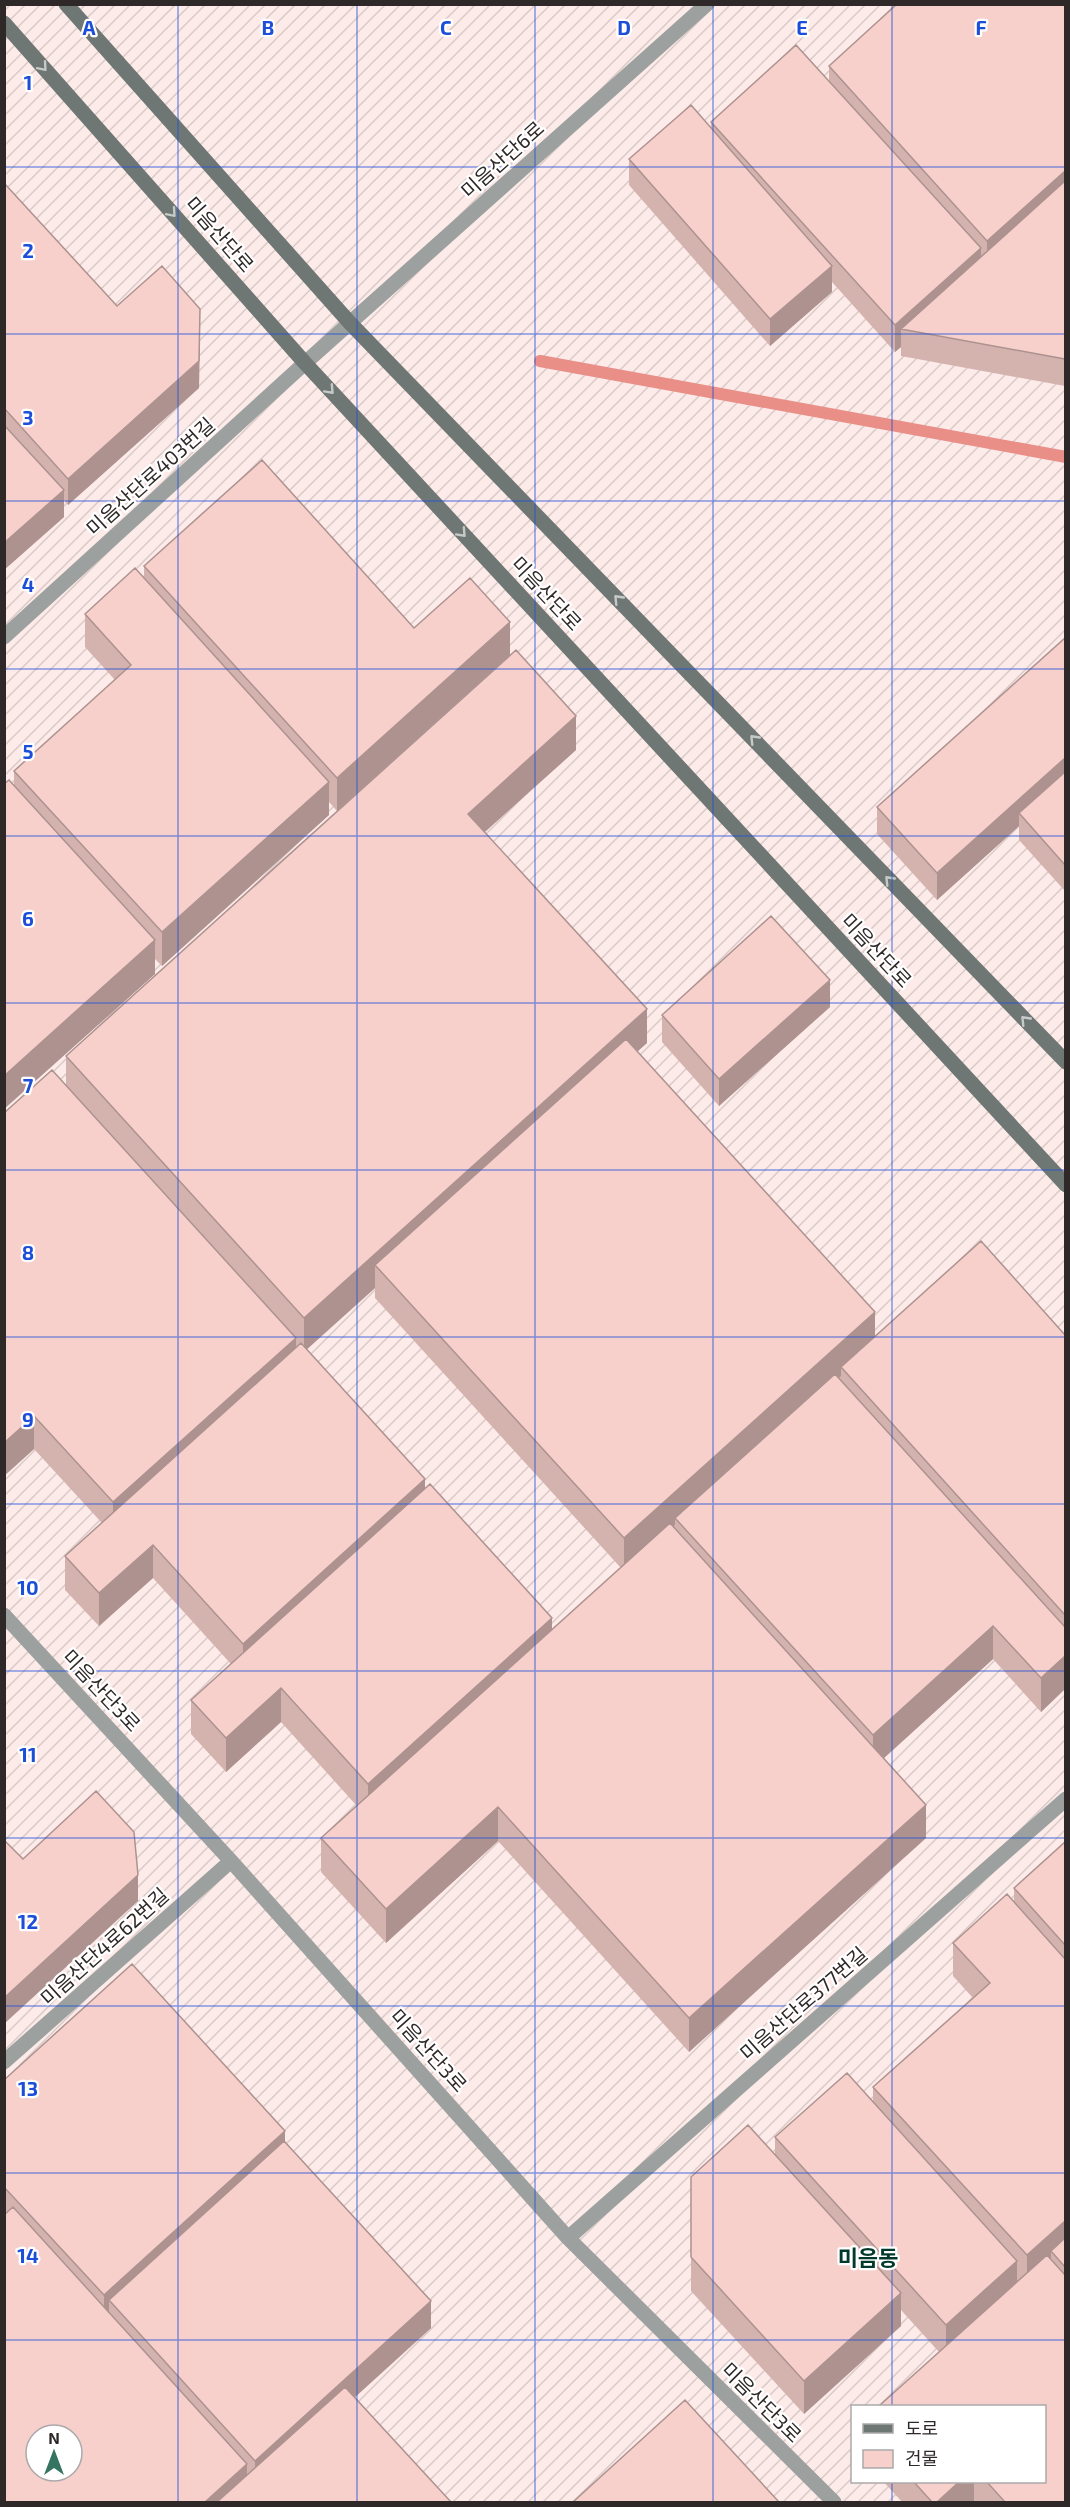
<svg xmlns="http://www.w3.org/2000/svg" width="1070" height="2507" font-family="'Exo 2','Noto Sans KR',sans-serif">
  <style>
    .industrial { fill: url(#industrial-furrows); fill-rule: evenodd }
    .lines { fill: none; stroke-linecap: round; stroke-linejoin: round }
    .stream { stroke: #e98f88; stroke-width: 12 }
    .street { stroke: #9ca19f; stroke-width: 15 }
    .secondary { stroke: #6f7774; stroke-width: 15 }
    .wall { fill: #d4b3af; fill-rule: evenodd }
    .shaded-wall { fill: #ad928f }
    .building { fill: #f7d0cc; stroke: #ad928f; stroke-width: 1.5; fill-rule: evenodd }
    .oneway { stroke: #c5c9c7 }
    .grid { fill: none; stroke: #1d4ed8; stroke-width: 1.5; stroke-opacity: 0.55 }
    .labels { text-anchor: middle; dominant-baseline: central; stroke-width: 4.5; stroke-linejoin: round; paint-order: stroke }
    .street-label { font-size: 20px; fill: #2e2928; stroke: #fff }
    .quarter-label { font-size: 22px; font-weight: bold; fill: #01392b; stroke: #fff }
    .grid-label { font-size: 20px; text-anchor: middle; font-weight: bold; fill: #1d4ed8; stroke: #fff; stroke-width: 4.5; stroke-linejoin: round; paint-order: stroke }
  </style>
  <defs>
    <pattern id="industrial-furrows" width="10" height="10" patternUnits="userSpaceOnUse" patternTransform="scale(1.5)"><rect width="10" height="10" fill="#fdebe9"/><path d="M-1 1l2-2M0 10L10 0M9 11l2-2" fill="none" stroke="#d9cac8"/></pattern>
  </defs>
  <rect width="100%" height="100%" fill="#fef8f7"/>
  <path class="industrial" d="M5 5H1065V2502H5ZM852 2406H1044V2482H852ZM36 2435H72V2471H36Z"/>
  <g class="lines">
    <path class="stream" d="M540 361 1066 457"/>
    <path class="street" d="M4 637 305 363 707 4
      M4 1615 231 1861 568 2238 834 2502
      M4 2062 231 1861
      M568 2238 1066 1799"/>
    <path class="secondary" d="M66 4 350 323 1066 1062
      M4 23 305 363 1066 1185"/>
  </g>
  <path class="wall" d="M1065 4V386L901 356V347L895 352 832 282V292L770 346 629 185V159L711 128V122L829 81V66Z
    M4 183 117 306 200 336 199 388 68 505 64 500V517L4 570Z
    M144 566 414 628 337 811 329 802V815L162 966 155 959V974L4 1109V784L14 785V771L115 680 85 647V614L144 578Z
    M1065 638V891L1019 840V826L937 900 877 834V807Z
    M576 750 485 832 647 1043 637 1051 875 1337 1065 1335V1689L1041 1712 993 1659 884 1758 926 1838 689 2052 498 1841 386 1943 321 1872V1838L357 1806 281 1722 226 1772 191 1734V1700L231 1664 153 1578 99 1626 65 1590V1556L102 1523 34 1449 4 1476 66 1085V1056ZM375 1288V1298L621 1568 552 1630 425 1489 306 1349Z
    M830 1007 719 1106 662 1042V1015Z
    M1065 1842V2502H902L883 2481H1044L939 2352 901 2310V2326L804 2414 691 2291V2177L775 2155V2137L873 2102V2087L973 1998 953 1976V1943L1014 1902V1888Z
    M4 2080 285 2142 431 2328 355 2397 451 2502H4Z"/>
  <path class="shaded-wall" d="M1065 171V198L987 268V241Z
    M981 248V275L901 329V347L895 352V325Z
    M832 266V292L770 346V319Z
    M200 309 199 388 68 505V479Z
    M64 490V517L4 570V543Z
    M510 622V655L337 811V778Z
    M576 716V750L468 847V814Z
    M1065 758V785L1019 813V826L937 900V873Z
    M329 782V815L162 966V932Z
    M155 940V974L4 1109V1076Z
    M830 980V1007L719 1106V1079Z
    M647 1009V1043L387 1277 375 1265V1288L304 1352V1318Z
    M875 1312V1345L841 1367V1376L679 1522 675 1518V1525L624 1572V1538Z
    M296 1338V1371L113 1535V1502Z
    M34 1416V1449L4 1476V1443Z
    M425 1479V1513L243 1677V1644Z
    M153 1545V1578L99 1626V1593Z
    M552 1618V1651L368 1817V1784Z
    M993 1626V1659L873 1768V1735Z
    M1065 1656V1689L1041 1712V1678Z
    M281 1688V1722L226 1772V1738Z
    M926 1805V1838L689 2052V2018Z
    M498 1807V1841L386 1943V1909Z
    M138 1875V1901L4 2024V1998Z
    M285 2131V2157L109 2300V2317L104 2322V2295Z
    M1065 2221V2254L1051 2251V2267L1027 2289V2255Z
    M1017 2261V2294L946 2359V2325Z
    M901 2293V2326L804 2414V2381Z
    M431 2301V2328L255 2488V2461Z
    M247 2464V2491L235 2502H205Z
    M960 2481H974V2502H937Z"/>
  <path class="building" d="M897 4H1065V171L987 241 829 66Z
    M796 45 981 248 895 325 711 122Z
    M691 105 832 266 770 319 629 159Z
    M1065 181V359L901 329Z
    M4 183 117 306 162 266 200 309 199 361 68 479 4 408Z
    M4 425 64 490 4 543Z
    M262 460 414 628 470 578 510 622 337 778 144 566Z
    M135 568 329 782 162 932 14 771 131 665 85 614Z
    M1065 638V758L937 873 877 807Z
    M516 650 576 716 468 814 647 1009 304 1318 66 1056Z
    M1065 772V865L1019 813Z
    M9 780 155 940 4 1076V784Z
    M771 916 830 980 719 1079 662 1015Z
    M626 1039 875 1312 624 1538 375 1265Z
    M52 1070 296 1338 113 1502 34 1416 4 1443V1113Z
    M981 1241 1065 1335V1615L841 1367Z
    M301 1343 425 1479 243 1644 153 1545 99 1593 65 1556Z
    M835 1374 1065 1627V1656L1041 1678 993 1626 873 1735 675 1518Z
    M430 1484 552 1618 368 1784 281 1688 226 1738 191 1700Z
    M670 1523 926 1805 689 2018 498 1807 386 1909 321 1838Z
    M96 1791 134 1832 138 1875 4 1998V1840L23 1859Z
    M1065 1842V1945L1014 1888Z
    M1007 1894 1065 1959V2221L1027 2255 873 2087 990 1983 953 1943Z
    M132 1964 285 2131 104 2295 4 2187V2080Z
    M847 2073 1017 2261 946 2325 775 2137Z
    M748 2125 901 2293 804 2381 691 2257V2177Z
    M284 2141 431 2301 255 2461 109 2300Z
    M13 2207 247 2464 205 2502H4V2215ZM36 2435H72V2471H36Z
    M1065 2238V2267L1051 2251Z
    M1047 2255 1065 2275V2502H1005L986 2481H1044V2406H879Z
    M345 2387 451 2502H217Z
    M685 2400 779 2502H573Z
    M913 2481H960L937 2502H932Z"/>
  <defs><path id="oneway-chevron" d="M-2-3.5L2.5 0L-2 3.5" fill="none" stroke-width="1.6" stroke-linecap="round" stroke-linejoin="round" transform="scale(1.5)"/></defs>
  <g class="oneway">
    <use href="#oneway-chevron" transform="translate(43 67) rotate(49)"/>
    <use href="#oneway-chevron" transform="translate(172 213) rotate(49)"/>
    <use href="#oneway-chevron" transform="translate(330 390) rotate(47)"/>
    <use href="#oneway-chevron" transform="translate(462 533) rotate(47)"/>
    <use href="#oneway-chevron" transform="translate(618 599) rotate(-134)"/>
    <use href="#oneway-chevron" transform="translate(754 739) rotate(-134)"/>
    <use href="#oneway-chevron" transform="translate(889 880) rotate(-134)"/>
    <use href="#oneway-chevron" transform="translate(1025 1020) rotate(-134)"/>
  </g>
  <path class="grid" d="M178 4V2502M357 4V2502M535 4V2502M713 4V2502M892 4V2406M4 167H1066M4 334H1066M4 501H1066M4 669H1066M4 836H1066M4 1003H1066M4 1170H1066M4 1337H1066M4 1504H1066M4 1671H1066M4 1838H1066M4 2006H1066M4 2173H1066M4 2340H1066M892 2482V2502"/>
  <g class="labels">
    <g class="street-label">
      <text transform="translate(502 159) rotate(-42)">미음산단6로</text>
      <text transform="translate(220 234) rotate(49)">미음산단로</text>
      <text transform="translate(150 476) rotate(-42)">미음산단로403번길</text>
      <text transform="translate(547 593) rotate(47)">미음산단로</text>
      <text transform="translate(877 950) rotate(47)">미음산단로</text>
      <text transform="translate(102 1690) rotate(47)">미음산단3로</text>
      <text transform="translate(104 1946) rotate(-42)">미음산단4로62번길</text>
      <text transform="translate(803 2003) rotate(-41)">미음산단로377번길</text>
      <text transform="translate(429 2050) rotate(48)">미음산단3로</text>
      <text transform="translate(762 2402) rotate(45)">미음산단3로</text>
    </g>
    <g class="quarter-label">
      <text x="868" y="2257">미음동</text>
    </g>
  </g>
  <g class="grid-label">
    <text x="89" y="35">A</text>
    <text x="268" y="35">B</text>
    <text x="446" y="35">C</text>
    <text x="624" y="35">D</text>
    <text x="802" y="35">E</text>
    <text x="981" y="35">F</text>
    <text x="28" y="90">1</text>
    <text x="28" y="258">2</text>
    <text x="28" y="425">3</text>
    <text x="28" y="592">4</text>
    <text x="28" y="759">5</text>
    <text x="28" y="926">6</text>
    <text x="28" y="1093">7</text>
    <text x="28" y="1260">8</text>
    <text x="28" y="1427">9</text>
    <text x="28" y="1595">10</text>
    <text x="28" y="1762">11</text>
    <text x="28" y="1929">12</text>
    <text x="28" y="2096">13</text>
    <text x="28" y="2263">14</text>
  </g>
  <rect width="1070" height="2507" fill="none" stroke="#2e2928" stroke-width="12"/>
  <rect x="851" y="2405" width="195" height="78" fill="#ffffff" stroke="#aba9a9" stroke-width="1.5"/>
  <rect x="863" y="2424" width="30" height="9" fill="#6f7774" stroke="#aba9a9" stroke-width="1.5"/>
  <text x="905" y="2435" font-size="18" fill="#2e2928">도로</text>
  <rect x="863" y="2450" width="30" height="18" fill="#f7d0cc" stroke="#aba9a9" stroke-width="1.5"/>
  <text x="905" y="2465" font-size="18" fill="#2e2928">건물</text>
  <g transform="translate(54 2453)"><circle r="28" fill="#ffffff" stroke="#aba9a9" stroke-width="1.5"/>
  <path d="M0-4.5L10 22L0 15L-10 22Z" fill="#357460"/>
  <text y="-9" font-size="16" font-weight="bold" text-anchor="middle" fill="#2e2928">N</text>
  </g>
</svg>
